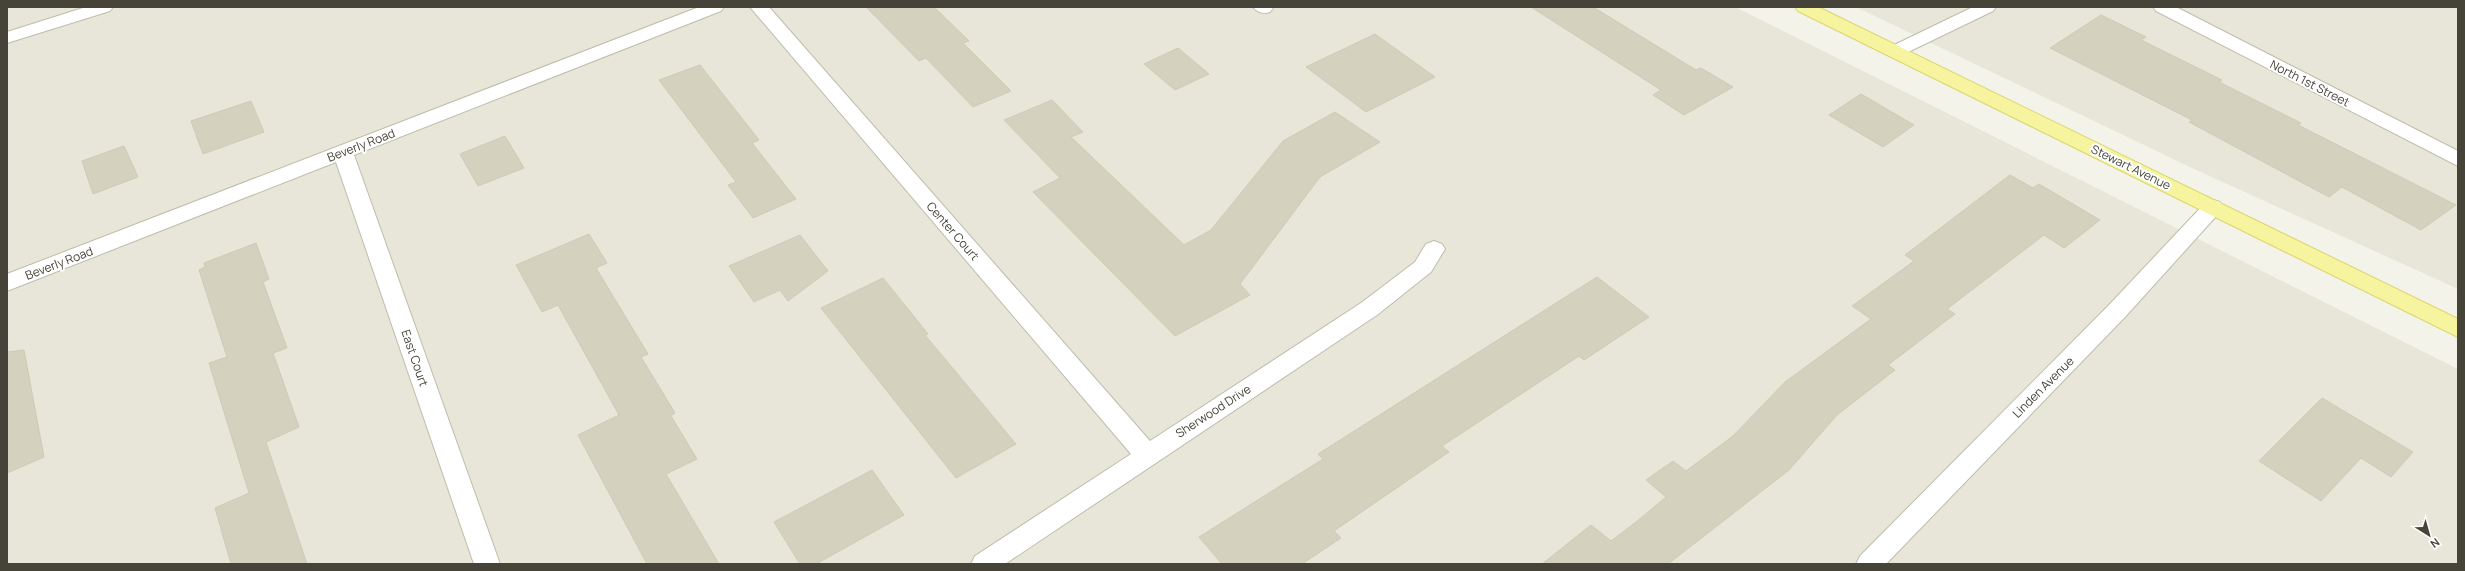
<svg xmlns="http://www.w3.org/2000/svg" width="2465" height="571" font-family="Manrope,sans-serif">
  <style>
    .residential { fill: #e7e6d8 }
    .building { fill: #d4d1bf; stroke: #cecbb3 }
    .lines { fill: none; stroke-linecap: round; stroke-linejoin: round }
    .minor-casing { stroke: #bebdac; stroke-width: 2 }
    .major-casing { stroke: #dbd670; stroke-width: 2 }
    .minor { fill: #fff; fill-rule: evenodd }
    .major { fill: #f6f49f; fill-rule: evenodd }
    .labels { text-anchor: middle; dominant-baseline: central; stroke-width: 4; stroke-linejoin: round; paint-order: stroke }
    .street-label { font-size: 12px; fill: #464438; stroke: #fff }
  </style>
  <rect width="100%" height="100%" fill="#f3f3e9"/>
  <path class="residential" d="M7 7H1735L2458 369V564H7Z
    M1856 7H2458V289L2192 168Z"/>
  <path class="building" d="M866 7H934L969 41 963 43 1011 91 973 107 926 58 919 61Z
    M1531 7H1593L1696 70 1701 68 1733 87 1684 115 1653 95 1661 90Z
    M2101 15 2146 37 2141 40 2222 80 2219 82 2301 123 2298 125 2456 205 2421 230 2342 187 2329 197 2189 122 2192 120 2050 48Z
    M1375 34 1435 77 1366 112 1306 67Z
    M1178 48 1209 74 1175 90 1144 64Z
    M700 65 759 140 752 143 796 199 753 218 728 185 736 182 659 80Z
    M1861 94 1914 125 1883 147 1829 115Z
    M1052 100 1083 132 1071 137 1184 245 1211 230 1283 141 1335 112 1380 142 1320 177 1240 284 1250 295 1175 336 1033 192 1060 178 1004 120Z
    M251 101 264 132 203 154 191 121Z
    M505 136 524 168 478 186 460 154Z
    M124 146 138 177 93 194 82 161Z
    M2010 175 2033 188 2039 184 2100 220 2064 248 2044 235 1947 309 1955 314 1888 365 1895 370 1837 415 1789 470 1668 564H1542L1591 525 1611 541 1636 522 1666 497 1646 480 1673 461 1686 471 1733 436 1785 382 1871 319 1852 306 1914 261 1905 255Z
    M589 234 607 263 596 268 648 354 641 357 675 413 671 416 697 459 666 474 719 564H647L578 435 619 415 558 305 542 312 516 265Z
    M800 235 828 271 788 301 780 290 754 302 729 266Z
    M256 243 269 279 263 282 287 348 273 353 299 427 266 442 307 564H231L215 508 249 493 209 363 227 357 199 270 205 267 204 263Z
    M1597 277 1649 317 1584 360 1579 356 1442 446 1449 452 1334 531 1341 538 1302 564H1222L1199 537 1323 459 1318 454Z
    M883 278 928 334 925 335 1016 444 956 478 821 308Z
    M24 350 44 457 7 473V352Z
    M2322 398 2413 452 2391 477 2361 458 2321 501 2259 461Z
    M872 470 904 515 816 564H800L774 522Z"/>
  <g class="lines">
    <defs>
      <path id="minor" d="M86 7H113L110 11 7 43V32Z
        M699 7H724L721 11 354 155 500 564H474L336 162 7 291V274Z
        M750 7H769L1150 441 1361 303 1415 262 1426 244 1434 241 1442 244 1445 249 1431 272 1377 315 1005 564H971L975 556 1131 454Z
        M1253 7H1272L1273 8 1270 12C1263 14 1258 13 1253 7Z
        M1973 7H1996L1993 11 1902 55H1890L1887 51 1890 47Z
        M2153 7H2176L2458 151V166L2156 11Z
        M2213 200 2220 202 2223 207 2220 212 2125 317 1886 564H1856L1860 556 2109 305 2206 202Z"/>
      <path id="major" d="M1795 7H1818L2458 319V337L1798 11Z"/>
    </defs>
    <use href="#minor" class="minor-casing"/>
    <use href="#major" class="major-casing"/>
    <use href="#minor" class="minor"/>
    <use href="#major" class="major"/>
  </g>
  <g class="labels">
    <g class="street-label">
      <text transform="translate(2310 83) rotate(27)">North 1st Street</text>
      <text transform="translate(361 145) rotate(-21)">Beverly Road</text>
      <text transform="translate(2131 167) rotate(26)">Stewart Avenue</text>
      <text transform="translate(953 231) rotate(49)">Center Court</text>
      <text transform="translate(59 263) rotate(-21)">Beverly Road</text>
      <text transform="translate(415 358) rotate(71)">East Court</text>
      <text transform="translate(2043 387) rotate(-45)">Linden Avenue</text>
      <text transform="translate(1213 411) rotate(-33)">Sherwood Drive</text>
    </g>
  </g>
  <rect width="2465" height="571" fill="none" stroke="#464438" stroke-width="16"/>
  <g transform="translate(2429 535) rotate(143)" stroke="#ffffff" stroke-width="3" paint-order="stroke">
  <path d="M0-3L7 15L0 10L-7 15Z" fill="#464438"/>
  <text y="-6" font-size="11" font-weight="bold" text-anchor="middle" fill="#464438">N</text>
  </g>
</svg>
